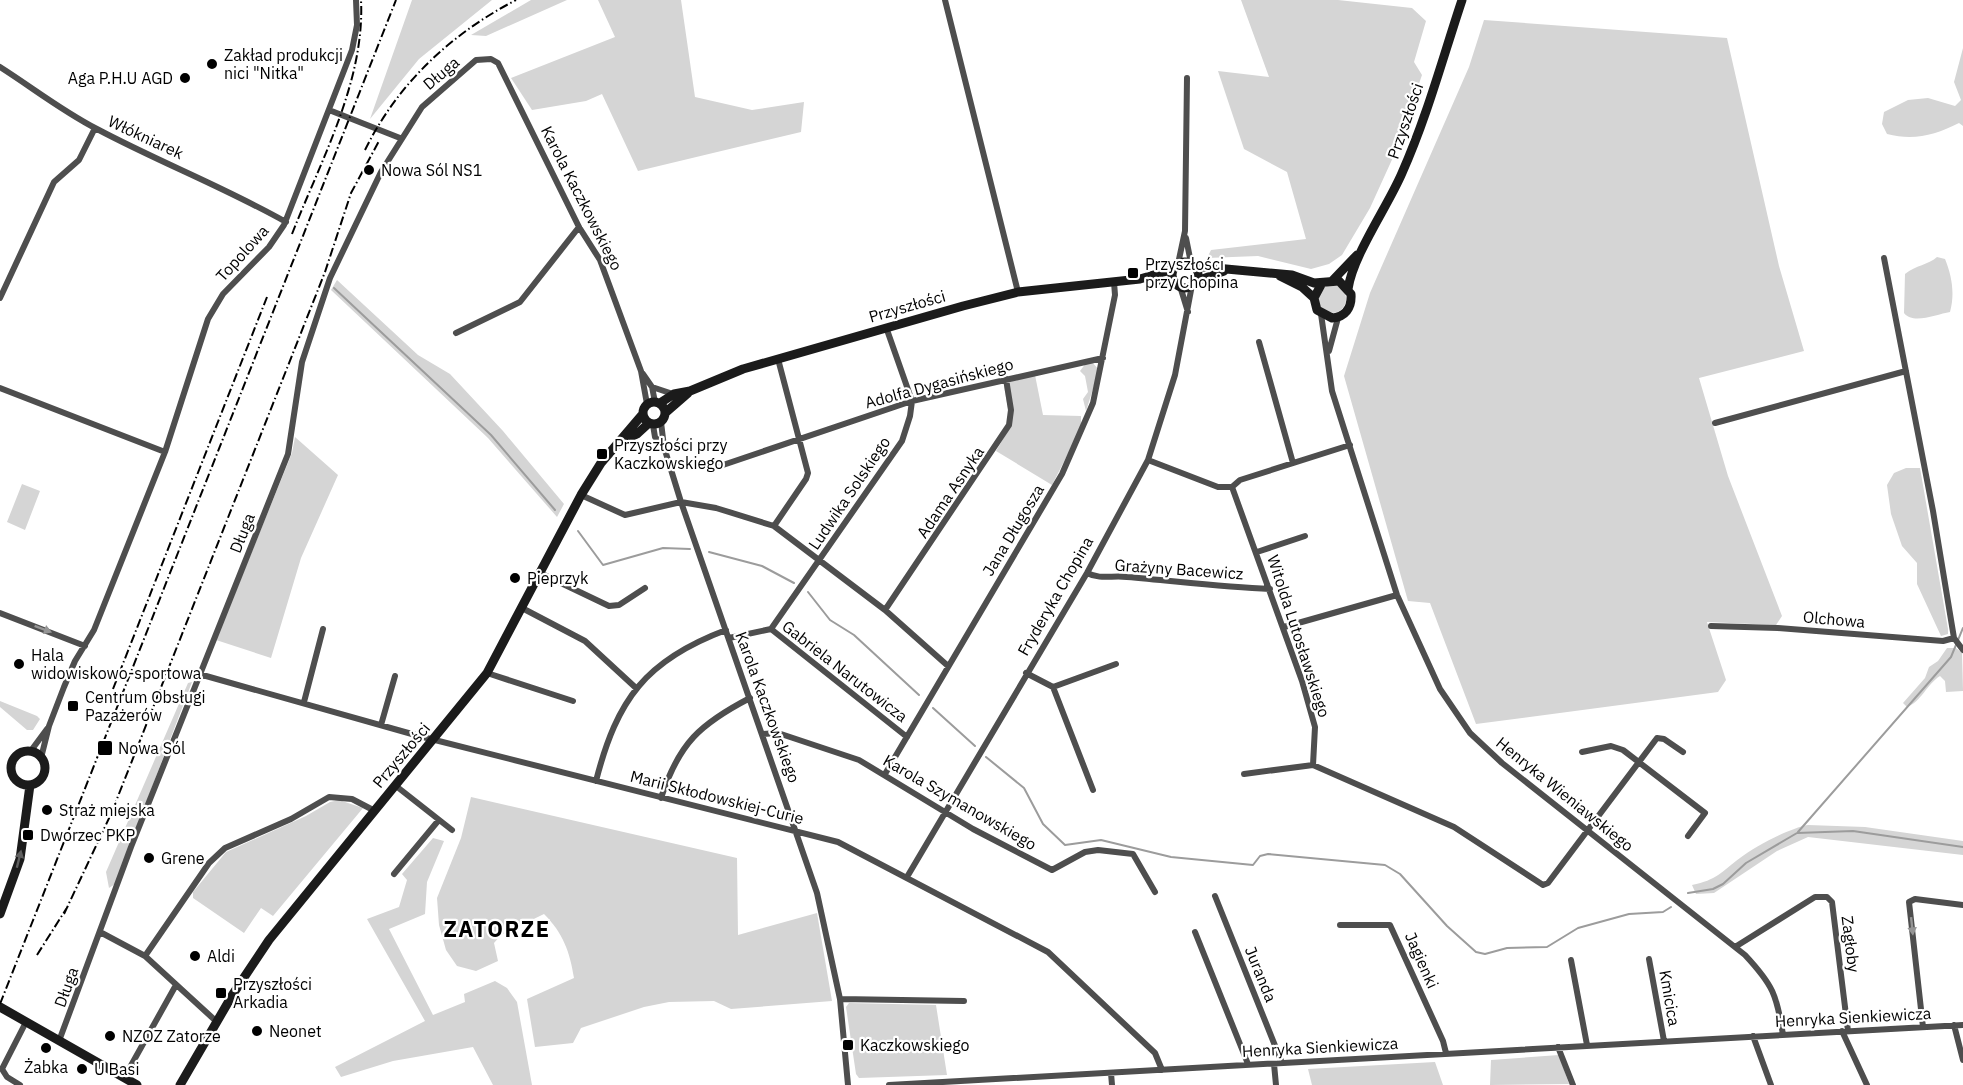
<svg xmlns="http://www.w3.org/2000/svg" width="1963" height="1085" font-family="'IBM Plex Sans',sans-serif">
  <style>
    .green { fill: #d5d5d5 }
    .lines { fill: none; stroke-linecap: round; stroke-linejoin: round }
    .stream { stroke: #9c9c9c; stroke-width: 2 }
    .street { stroke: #4e4e4e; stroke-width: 6 }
    .secondary { stroke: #1b1b1b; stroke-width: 9 }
    .rail { stroke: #000; stroke-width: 2; stroke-dasharray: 9 3 1.5 3; stroke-linecap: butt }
    .oneway { fill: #959595 }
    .oneway2 { fill: #5f5f5f }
    .poi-dot { fill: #000; stroke: #fff; stroke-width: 2 }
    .labels { text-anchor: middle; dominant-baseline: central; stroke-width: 4.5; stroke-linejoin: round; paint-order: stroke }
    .poi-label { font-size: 16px; fill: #000; stroke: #fff; text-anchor: start }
    .street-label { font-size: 16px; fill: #000; stroke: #fff }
    .district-label { font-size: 22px; font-weight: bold; letter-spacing: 1.5px; fill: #000; stroke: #fff }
  </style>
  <rect width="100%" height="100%" fill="#fff"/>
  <path class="green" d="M412 0H492L419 59 370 119Z
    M531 0H567L486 36 471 35Z
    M598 0H681L695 97 752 110 804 102 801 132 638 171 602 94 586 101 532 110 511 78 615 37Z
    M1241 0H1338L1412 8 1426 21 1414 62 1422 75 1395 153 1370 208 1342 255 1329 264 1311 269 1258 256 1207 258 1211 250 1306 239 1287 172 1244 149 1218 71 1269 77Z
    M1484 20 1727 38 1779 266 1804 351 1699 378 1728 476 1782 616 1776 625 1707 622 1726 680 1718 692 1476 724 1430 603 1408 601 1344 376 1370 293 1469 67Z
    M1963 48V126L1959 123C1935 135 1914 141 1887 134L1882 124 1884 112 1908 100 1928 98 1955 106 1961 100 1954 82Z
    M1937 257 1945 259C1952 276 1955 294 1950 312 1937 314 1913 325 1904 313L1905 274C1916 265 1928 265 1937 257Z
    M337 280 418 355 450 374 503 431 564 504 557 517 488 438 331 290Z
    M1318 299a14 14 0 1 1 28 0a14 14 0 1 1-28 0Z
    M1092 362 1099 370 1086 411 1083 399 1088 392 1085 376 1080 371 1086 363Z
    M1035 375 1043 415 1081 416V428L1052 485 996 451 1011 426 1004 386 1005 383Z
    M295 437 338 475 301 558 271 658 216 640 292 453Z
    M1906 468H1920L1948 629V634L1941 636 1917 584V563L1902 546 1891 514 1887 485 1894 473Z
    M22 484 40 491 25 530 7 522Z
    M1947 648H1956L1962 653 1963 691 1946 692 1945 681 1940 676C1927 684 1921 702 1907 707L1903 703 1925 678 1929 667 1938 661Z
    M192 682 115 884 109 888 106 872 188 683Z
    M0 701 37 716 40 719 33 730H27L0 707Z
    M471 797 737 858 738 935 817 913 832 1001 731 1009 714 1001 669 1002 644 1007 581 1028 573 1043 535 1047 527 999 574 978C570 952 563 933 544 914L501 935 494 943 498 961 476 971 457 966 446 950 439 925 437 898 461 838Z
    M339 800 363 808 273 916 261 908 244 933 193 898V892L226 852 306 816 330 802Z
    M1808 825 1865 827 1963 841V855L1808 837 1777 851 1714 893 1696 894 1692 885C1717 880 1721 872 1740 858 1756 846 1790 828 1808 825Z
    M433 838 444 841 427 882 425 914 389 929 433 1015 465 1002 464 994 495 981 507 988 517 1002 532 1085H493L473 1047 393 1061 341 1077 335 1067 425 1021 367 919 399 907 407 880 402 874Z
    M849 1003 936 1005 947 1075 859 1078 856 1074 846 1007Z
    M1559 1055 1569 1084 1490 1085 1491 1060Z
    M1435 1062 1443 1085H1312L1308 1069Z"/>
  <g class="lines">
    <path class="stream" d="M334 288 491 435 555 510
      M578 531 603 565 663 548 690 549
      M709 552 762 566 794 583
      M808 592 830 620 854 635 919 695
      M933 708 975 746
      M986 757 1024 788 1043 824 1065 845 1101 840 1171 857 1253 865 1260 856 1268 854 1385 865 1400 874 1447 926 1476 952 1485 954 1507 948 1547 947 1578 928 1629 914 1663 912 1671 907
      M1798 832 1951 657 1963 628
      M1688 893 1713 889 1723 884 1746 863 1797 833 1853 831 1963 847"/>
    <path class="street" d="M945 0 1018 292
      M0 67C33 88 62 111 97 129 159 162 224 187 286 222
      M329 110 400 138
      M1186 238 1191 263
      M1884 258 1933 511 1954 638
      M1178 264 1185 231 1187 78
      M1180 286 1188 312
      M0 298 54 182 79 160 95 128
      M1321 314 1332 391 1397 595 1440 689 1470 733 1502 763 1745 955C1773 985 1777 995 1783 1035
      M456 333 520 302 579 227
      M1259 342 1293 463
      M1329 351 1338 318
      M643 374 652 387 655 402
      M652 387 673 394
      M0 388 165 452
      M661 422 664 447 681 502 817 893 840 999 848 1085
      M1715 423 1906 371
      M653 425 655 437 664 447
      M1148 460 1218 487H1232L1240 480 1350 445
      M717 467 912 401 1103 358
      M1232 487 1302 681 1315 727 1313 765
      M581 495 625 515 681 502 716 508 774 526 885 610 948 666
      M774 526 806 479 808 473 778 359
      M1257 552 1305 536
      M540 573 609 606 619 605 645 588
      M1087 573C1101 580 1112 575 1127 577 1175 581 1222 587 1270 589
      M522 608 585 641 636 688
      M885 610 1009 425 1011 410 1006 379
      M0 613 85 646
      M1711 626 1778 628 1943 641 1954 638
      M1284 627 1397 595
      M771 629 902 441 910 416 912 401 886 327
      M729 638 771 629 907 737
      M1954 638 1963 650
      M487 673 573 701
      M1026 673 1053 687
      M199 674 419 736 838 842 1048 952 1155 1053 1162 1070
      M304 702 323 629
      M381 725 395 676
      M763 734 778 733 859 760 973 829 1052 870 1085 852 1098 850 1133 854 1155 892
      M30 752 47 729
      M1582 752 1611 746 1623 750 1705 813 1688 836
      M41 758 49 726 64 687 75 661 94 630 165 452 208 319 223 294 269 247 284 225 352 50 357 25 356 0
      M885 774 1062 474 1093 403 1115 295 1114 282
      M1244 774 1313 765 1454 827 1543 885 1548 883 1657 738 1664 739 1683 752
      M596 781C617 699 646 660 726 630
      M396 786 452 830
      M1093 790 1053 687 1116 664
      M661 798C679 743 700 724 750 698
      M394 874 438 821
      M907 877 1087 573 1148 460 1175 375 1192 285
      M1215 896 1282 1063
      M1340 925H1390L1443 1041 1446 1053
      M100 932 145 956
      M1195 932 1248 1064
      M1735 947 1815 897H1827L1832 902 1848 1031
      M1649 959 1664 1041
      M1571 960 1587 1045
      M840 999 964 1001
      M217 1022 145 956 209 863 225 848 291 819 329 797 352 799 375 811
      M1954 1025 1963 1060
      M1923 1027 1909 902 1915 899 1963 905
      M1842 1031 1867 1085
      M1753 1036 1771 1085
      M59 1041 131 847 288 454 302 362 330 278 381 172 422 107 476 60 491 59 498 63 579 227 600 260 641 371 647 404
      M1558 1047 1573 1085
      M1274 1064 1276 1085
      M1111 1073 1112 1085
      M124 1078 176 985
      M20 1085 7 1077 2 1069 26 1022
      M889 1085 1963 1025"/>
    <path class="secondary" d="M1172 275a13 13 0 1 1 26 0a13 13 0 1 1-26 0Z
      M1194 266 1292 275 1314 283 1339 281 1351 294C1352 308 1345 317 1332 318L1317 310 1314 298 1322 283
      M1280 276 1302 287 1314 298
      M1148 280 1176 283
      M1333 280 1357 255
      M1195 282 1224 271
      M1348 289C1353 255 1388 206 1402 173 1427 117 1443 57 1462 0
      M643 413a11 11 0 1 1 22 0a11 11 0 1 1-22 0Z
      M660 403 674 394 690 391 743 369 963 306 1018 292 1140 279 1174 269
      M665 413 688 393
      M622 441 637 434 649 423
      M11 768a17 17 0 1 1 34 0a17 17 0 1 1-34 0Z
      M0 914 20 859 30 785
      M0 1007 137 1085
      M180 1085 233 994 269 940 487 673 581 495 601 463 642 415"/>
    <path class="rail" d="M365 150C398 83 451 34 516 0
      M292 234C321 160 365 81 361 0
      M113 689 267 297
      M64 914 111 814 325 272 351 193 379 141
      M37 955 68 906
      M0 1004 396 0"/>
  </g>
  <defs><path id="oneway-solid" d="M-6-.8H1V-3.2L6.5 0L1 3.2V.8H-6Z" transform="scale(1.5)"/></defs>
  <g class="oneway">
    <use href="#oneway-solid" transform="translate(43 629) rotate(21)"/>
    <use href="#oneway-solid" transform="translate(1912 926) rotate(84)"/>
  </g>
  <use class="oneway2" href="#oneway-solid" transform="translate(19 859) rotate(-76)"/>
  <g class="poi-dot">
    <circle cx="212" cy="64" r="6"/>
    <circle cx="185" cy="78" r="6"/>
    <circle cx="369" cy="170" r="6"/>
    <rect x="1127" y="267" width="12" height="12" rx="3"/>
    <rect x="596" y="448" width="12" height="12" rx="3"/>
    <circle cx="515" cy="578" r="6"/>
    <circle cx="19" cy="664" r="6"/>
    <rect x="67" y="700" width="12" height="12" rx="3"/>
    <rect x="97" y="740" width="16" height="16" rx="3"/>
    <circle cx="47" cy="810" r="6"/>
    <rect x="22" y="829" width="12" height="12" rx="3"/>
    <circle cx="149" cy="858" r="6"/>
    <circle cx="195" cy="956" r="6"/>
    <rect x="215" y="987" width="12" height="12" rx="3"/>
    <circle cx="257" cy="1031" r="6"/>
    <circle cx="110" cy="1036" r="6"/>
    <rect x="842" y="1039" width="12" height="12" rx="3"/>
    <circle cx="46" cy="1048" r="6"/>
    <circle cx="82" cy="1069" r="6"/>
  </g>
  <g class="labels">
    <g class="poi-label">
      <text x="224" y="55">Zakład produkcji<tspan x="224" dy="18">nici "Nitka"</tspan></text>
      <text x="173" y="78" text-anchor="end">Aga P.H.U AGD</text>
      <text x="381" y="170">Nowa Sól NS1</text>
      <text x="1145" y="264">Przyszłości<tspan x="1145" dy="18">przy Chopina</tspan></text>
      <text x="614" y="445">Przyszłości przy<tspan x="614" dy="18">Kaczkowskiego</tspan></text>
      <text x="527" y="578">Pieprzyk</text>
      <text x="31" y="655">Hala<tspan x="31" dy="18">widowiskowo-sportowa</tspan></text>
      <text x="85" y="697">Centrum Obsługi<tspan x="85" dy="18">Pazażerów</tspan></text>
      <text x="118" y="748">Nowa Sól</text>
      <text x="59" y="810">Straż miejska</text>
      <text x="40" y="835">Dworzec PKP</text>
      <text x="161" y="858">Grene</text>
      <text x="207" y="956">Aldi</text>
      <text x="233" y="984">Przyszłości<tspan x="233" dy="18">Arkadia</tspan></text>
      <text x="269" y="1031">Neonet</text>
      <text x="122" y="1036">NZOZ Zatorze</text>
      <text x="860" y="1045">Kaczkowskiego</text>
      <text x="46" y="1067" text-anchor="middle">Żabka</text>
      <text x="94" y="1069">U Basi</text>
    </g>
    <g class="street-label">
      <text transform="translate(441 73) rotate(-40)">Długa</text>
      <text transform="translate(1405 121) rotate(-71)">Przyszłości</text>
      <text transform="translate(146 137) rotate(25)">Włókniarek</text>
      <text transform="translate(582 198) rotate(63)">Karola Kaczkowskiego</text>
      <text transform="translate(242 253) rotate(-48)">Topolowa</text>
      <text transform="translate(907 306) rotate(-16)">Przyszłości</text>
      <text transform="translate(939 383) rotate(-15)">Adolfa Dygasińskiego</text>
      <text transform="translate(950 492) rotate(-56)">Adama Asnyka</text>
      <text transform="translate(849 493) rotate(-56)">Ludwika Solskiego</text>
      <text transform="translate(1013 530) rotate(-59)">Jana Długosza</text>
      <text transform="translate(242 533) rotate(-68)">Długa</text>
      <text transform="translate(1179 569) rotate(4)">Grażyny Bacewicz</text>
      <text transform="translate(1055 596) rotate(-60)">Fryderyka Chopina</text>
      <text transform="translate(1834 619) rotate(5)">Olchowa</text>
      <text transform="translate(1299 636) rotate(72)">Witolda Lutosławskiego</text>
      <text transform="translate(845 671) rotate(38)">Gabriela Narutowicza</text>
      <text transform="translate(768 707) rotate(70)">Karola Kaczkowskiego</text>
      <text transform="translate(401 755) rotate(-50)">Przyszłości</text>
      <text transform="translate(1565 794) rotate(39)">Henryka Wieniawskiego</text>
      <text transform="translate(717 797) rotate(14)">Marii Skłodowskiej-Curie</text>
      <text transform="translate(960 802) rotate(30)">Karola Szymanowskiego</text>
      <text transform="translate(1851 944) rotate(83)">Zagłoby</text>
      <text transform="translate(1422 960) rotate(66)">Jagienki</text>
      <text transform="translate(1261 974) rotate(68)">Juranda</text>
      <text transform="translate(66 987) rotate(-70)">Długa</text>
      <text transform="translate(1670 998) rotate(80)">Kmicica</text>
      <text transform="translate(1853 1017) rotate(-3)">Henryka Sienkiewicza</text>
      <text transform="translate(1320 1047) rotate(-3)">Henryka Sienkiewicza</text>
    </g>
    <g class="district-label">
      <text x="497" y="928">ZATORZE</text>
    </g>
  </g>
</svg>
